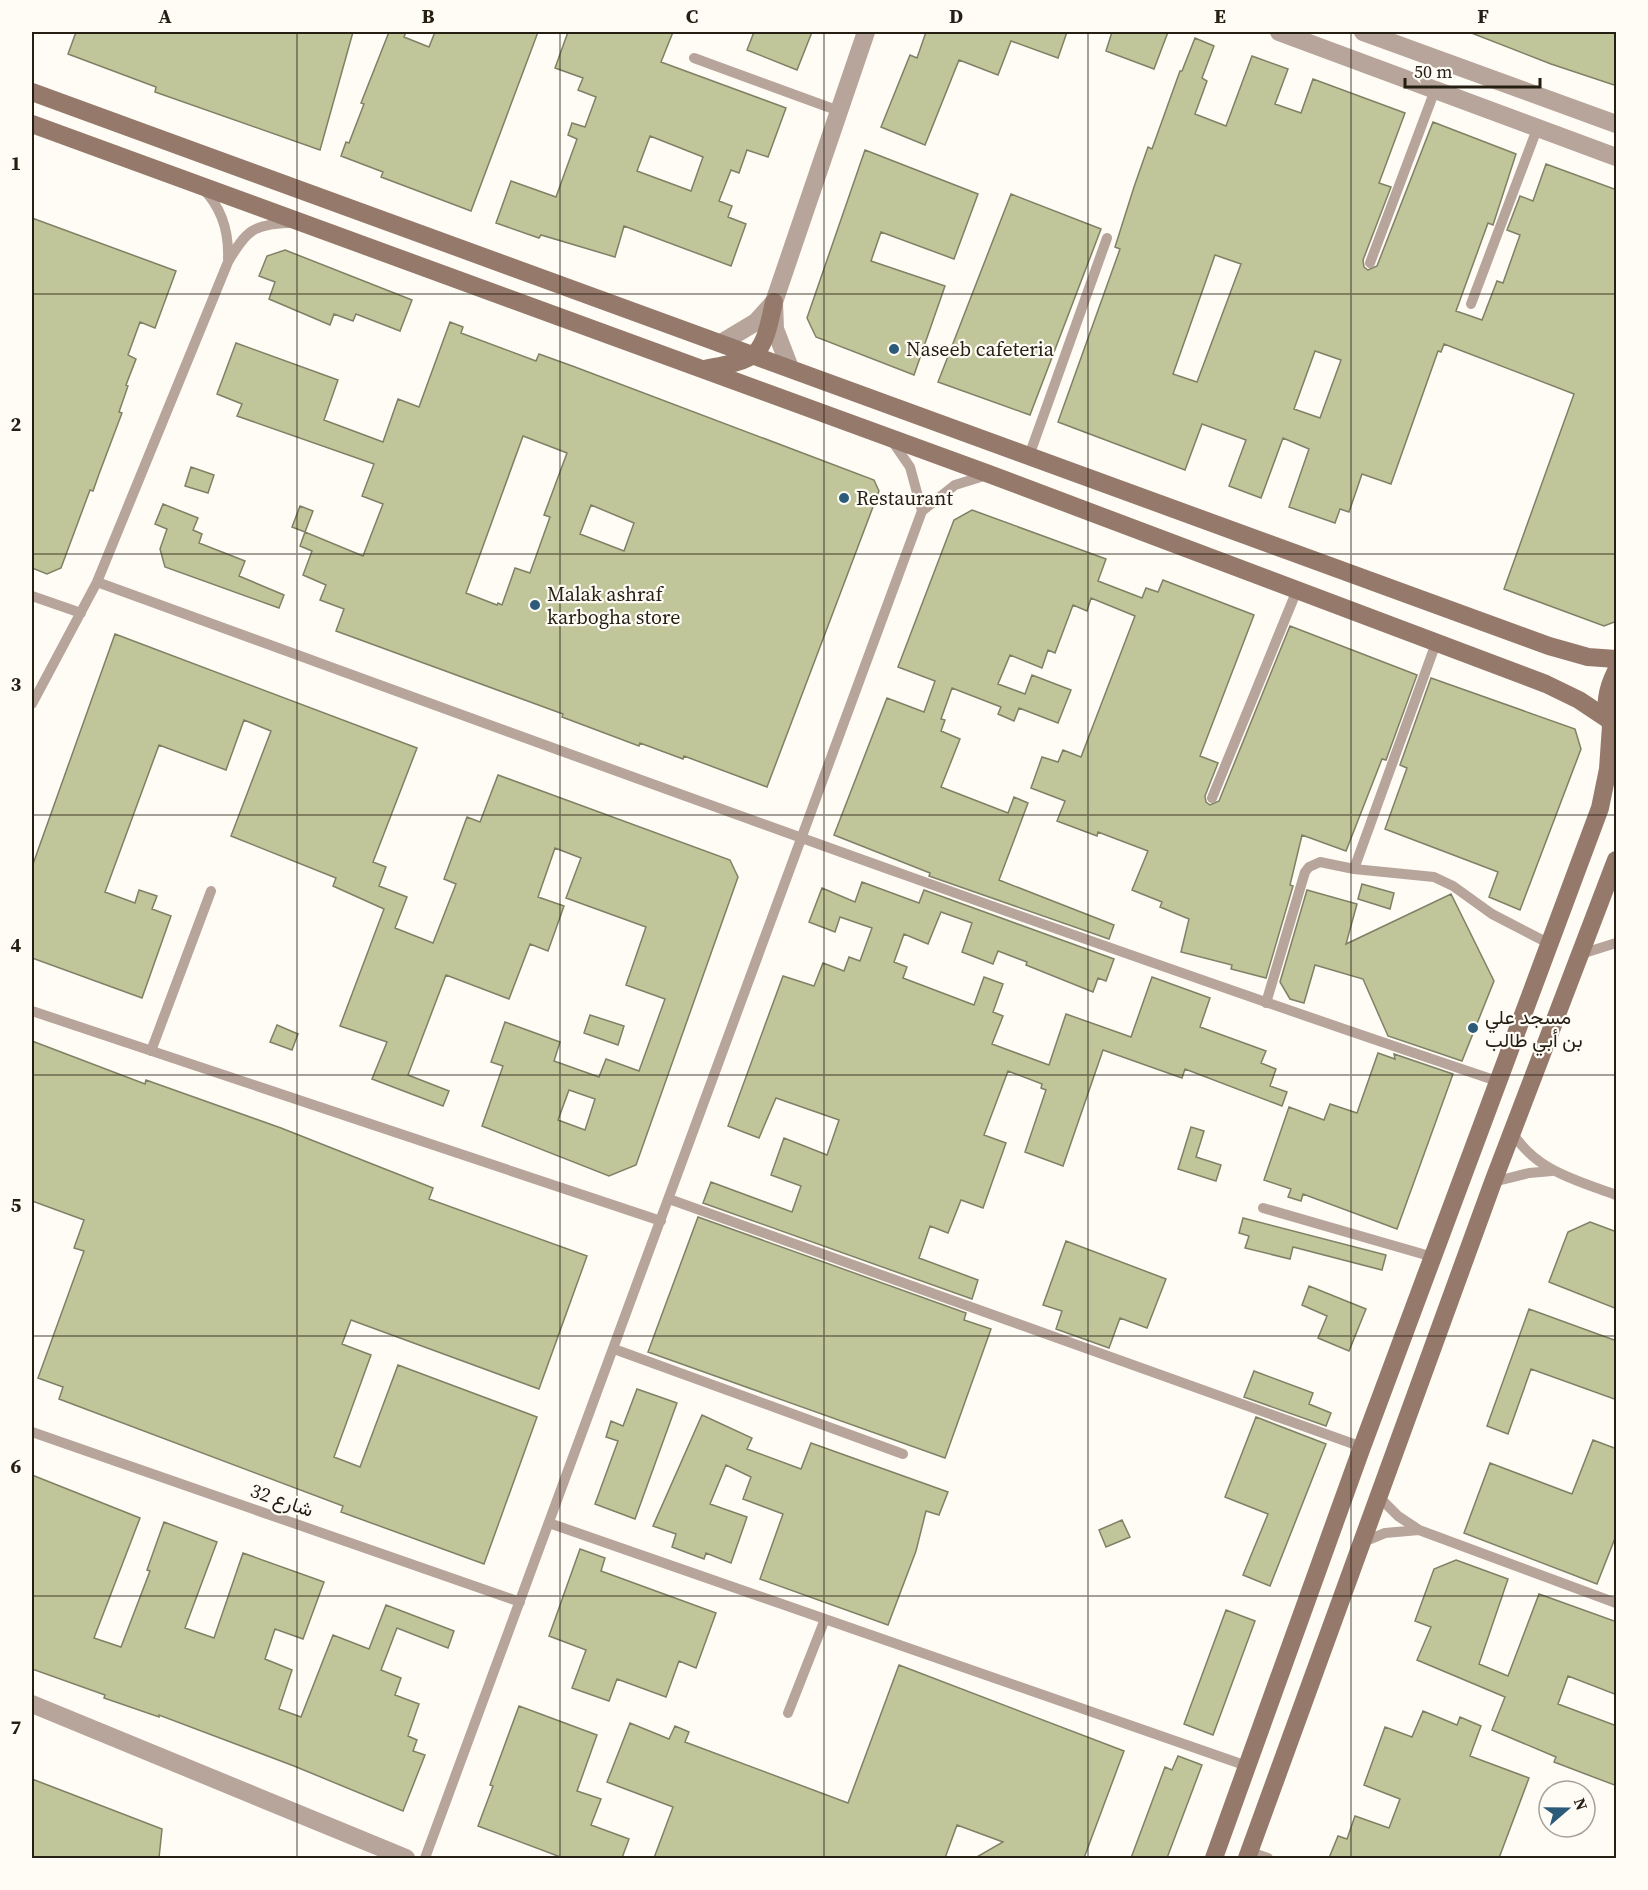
<svg xmlns="http://www.w3.org/2000/svg" width="1648" height="1890" font-family="'Source Serif 4',Vazirmatn,serif">
  <style>
    .building { fill: #c1c59a; stroke: #7f8165; stroke-width: 1.5; fill-rule: evenodd }
    .lines { fill: none; stroke-linecap: round; stroke-linejoin: round }
    .lane { stroke: #b7a49b; stroke-width: 10 }
    .street { stroke: #b7a49b; stroke-width: 18 }
    .secondary { stroke: #957a6c; stroke-width: 18 }
    .grid { fill: none; stroke: #241e13; stroke-width: 1.5; stroke-opacity: 0.55 }
    .poi-dot { fill: #2c5b7a; stroke: #fffbf5; stroke-width: 2 }
    .labels { text-anchor: middle; dominant-baseline: central; stroke-width: 4.5; stroke-linejoin: round; paint-order: stroke }
    .poi-label { font-size: 20px; fill: #241e13; stroke: #fffbf5; text-anchor: start }
    .street-label { font-size: 20px; fill: #241e13; stroke: #fffbf5 }
    .neatline { fill: none; stroke: #241e13; stroke-width: 2 }
    .grid-label { font-size: 20px; text-anchor: middle; font-weight: bold; fill: #241e13 }
  </style>
  <rect width="100%" height="100%" fill="#fffbf5"/>
  <path class="building" d="M76 32H353L320 150 155 92 156 87 68 54Z
    M389 32H406L404 37 429 47 435 32H538L471 211 381 177 383 172 341 156 346 142 349 143 364 104 361 103Z
    M568 32H673L661 62 786 108 768 157 747 150 739 173 731 170 719 201 732 206 728 217 746 224 731 266 624 226 615 257 541 235 539 238 496 223 511 181 556 197 577 139 568 135 572 123 585 127 596 97 578 90 583 78 555 68ZM650 136 703 157 691 191 637 171Z
    M754 32H812L797 70 747 50Z
    M926 32H1067L1058 58 1011 41 998 75 959 60 925 145 881 127 910 55 917 58Z
    M1112 32H1168L1154 69 1106 51Z
    M1469 32H1617V86L1551 64Z
    M1195 38 1214 46 1202 78 1207 81 1195 114 1226 126 1252 56 1288 69 1275 104 1301 113 1313 79 1405 113 1379 183 1391 187 1363 260 1364 267 1368 270 1377 266 1433 122 1516 154 1493 225 1488 223 1456 311 1482 320 1497 281 1503 283 1520 235 1507 230 1520 196 1533 201 1546 164 1617 190V621L1604 626 1504 589 1574 394 1444 344 1441 352 1438 351 1391 484 1362 474 1349 512 1340 509 1335 523 1289 507 1309 449 1283 438 1261 498 1229 486 1246 440 1202 424 1185 470 1058 422 1120 249 1115 247 1134 187 1148 147 1152 149 1180 71H1182ZM1215 255 1241 264 1197 382 1173 374ZM1315 351 1341 360 1320 418 1294 409Z
    M865 150 978 194 954 259 881 232 871 261 945 286 914 375 816 337 807 318Z
    M1011 194 1101 229 1030 415 938 382Z
    M32 218 176 271 155 328 140 322 128 355 136 359 126 385 128 386 119 412 122 413 99 474 93 491 90 490 61 568 47 574 32 568Z
    M285 250 412 300 400 331 356 314 353 321 334 314 330 325 269 299 275 282 259 276 267 256Z
    M450 322 463 327 461 333 536 361 539 354 575 367 874 480 879 491 767 787 684 756 683 759 640 743 639 746 562 717 563 714 336 631 344 609 320 600 326 585 303 575 312 551 300 546 305 532 363 556 383 504 362 496 374 464 237 416 242 404 217 394 236 343 338 380 324 420 383 442 398 399 419 407ZM523 436 567 453 544 515 550 517 530 573 515 568 502 605 498 603 497 605 466 593ZM591 505 634 523 624 551 580 534Z
    M191 467 214 475 208 493 185 486Z
    M163 504 198 518 193 530 202 534 199 543 245 561 239 576 284 595 279 608 165 567 160 549 167 529 155 524Z
    M300 506 313 511 305 532 292 527Z
    M972 510 1106 559 1098 581 1142 598 1146 588 1158 592 1163 580 1254 615 1200 756 1218 763 1205 796 1206 802 1210 805 1219 801 1290 626 1417 675 1386 760 1382 759 1346 851 1302 835 1290 885 1293 886 1266 978 1231 969 1232 965 1181 952 1189 919 1160 907 1162 902 1132 890 1148 851 1098 832 1097 836 1057 821 1065 801 1031 788 1042 757 1058 762 1063 750 1081 757 1135 616 1091 598 1087 611 1073 605 1055 653 1048 650 1042 668 1010 655 998 684 1025 694 1032 675 1071 690 1058 723 1019 708 1014 721 998 714 1001 707 952 688 941 719 945 720 941 731 960 739 941 787 1008 813 1014 797 1028 803 999 880 1114 925 1109 939 929 876 930 873 834 835 887 698 924 712 935 681 898 667 954 520Z
    M115 634 417 748 373 862 386 867 379 886 407 897 395 928 433 943 456 884 444 879 467 817 480 822 498 775 730 860 738 877 636 1165 609 1176 482 1126 503 1066 491 1062 505 1022 560 1042 554 1061 599 1077 606 1059 639 1071 665 999 626 985 646 927 566 898 581 858 555 848 538 897 564 906 548 951 530 944 509 999 446 975 408 1075 449 1091 443 1106 372 1079 387 1042 340 1026 384 909 333 886 336 878 231 836 271 731 244 720 226 770 159 745 105 892 135 903 139 890 157 896 152 909 171 916 142 998 32 958V867ZM569 1090 595 1099 585 1130 558 1120Z
    M1431 678 1575 729 1581 749 1520 910 1489 897 1498 872 1385 829 1407 768 1400 765Z
    M862 882 919 903 924 890 1114 959 1106 981 1098 978 1093 992 1026 965 1027 962 998 951 993 964 962 952 972 923 941 912 928 944 904 934 894 962 907 967 903 978 974 1005 984 977 1003 984 993 1012 1003 1016 992 1044 1049 1065 1066 1014 1131 1037 1152 977 1210 998 1200 1027 1266 1051 1261 1063 1276 1069 1270 1086 1287 1092 1282 1106 1185 1069 1182 1078 1103 1050 1063 1166 1025 1152 1046 1090 1041 1088 1042 1084 1008 1071 984 1135 1006 1143 983 1208 961 1200 948 1233 930 1226 919 1258 978 1280 972 1299 703 1203 711 1182 792 1212 801 1186 771 1175 784 1138 827 1155 839 1120 776 1098 759 1138 728 1126 783 976 814 986 823 963 844 971 849 957 860 961 872 928 840 917 835 932 809 922 822 888 855 902Z
    M1362 884 1394 893 1390 909 1358 899Z
    M1307 890 1357 904 1346 944 1451 894 1494 981 1462 1061 1388 1036 1363 979 1315 965 1304 1003 1290 999 1280 982Z
    M590 1015 624 1026 618 1045 584 1033Z
    M277 1025 298 1034 292 1050 270 1042Z
    M32 1041 145 1084 146 1080 281 1128 433 1188 429 1199 587 1256 539 1389 351 1320 342 1344 371 1355 334 1457 360 1467 398 1365 537 1417 484 1564 341 1512 343 1506 59 1399 63 1387 38 1378 84 1251 74 1248 84 1220 32 1201Z
    M1378 1053 1395 1059 1394 1054 1453 1074 1397 1229 1303 1194 1301 1201 1288 1197 1291 1189 1264 1180 1289 1107 1324 1120 1330 1104 1357 1113Z
    M1191 1127 1204 1131 1196 1157 1221 1165 1216 1181 1178 1169Z
    M698 1217 966 1313 964 1320 991 1329 945 1458 648 1352Z
    M1243 1218 1386 1255 1382 1270 1293 1247 1290 1259 1245 1248 1249 1236 1239 1233Z
    M1590 1222 1617 1232V1309L1549 1282 1568 1232Z
    M1066 1241 1166 1279 1147 1328 1120 1318 1109 1348 1056 1329 1062 1311 1043 1305Z
    M1309 1286 1366 1309 1349 1351 1318 1338 1327 1316 1302 1305Z
    M1529 1309 1617 1341V1400L1531 1369 1508 1434 1487 1426Z
    M1254 1371 1313 1393 1309 1404 1331 1413 1326 1426 1244 1397Z
    M637 1389 677 1403 635 1519 595 1504 618 1441 606 1437 611 1421 623 1426Z
    M702 1415 752 1438 747 1449 801 1469 811 1443 948 1492 939 1515 926 1511 916 1551 888 1625 760 1579 783 1514 743 1499 751 1477 726 1465 710 1504 747 1517 731 1563 706 1553 704 1559 672 1547 676 1534 653 1526Z
    M1256 1417 1326 1444 1270 1586 1243 1575 1268 1514 1225 1497Z
    M1593 1440 1617 1449V1533L1597 1584 1464 1533 1490 1463 1572 1494Z
    M32 1475 140 1518 94 1638 121 1647 150 1571 147 1570 164 1522 217 1542 185 1628 214 1638 243 1553 324 1582 303 1639 275 1629 265 1659 292 1670 279 1709 301 1717 333 1635 369 1649 386 1605 454 1631 448 1648 397 1628 381 1670 401 1678 395 1695 419 1704 408 1736 417 1740 413 1751 425 1755 403 1811 294 1766 159 1715V1717L104 1698 105 1695 32 1669Z
    M1122 1520 1130 1537 1106 1547 1099 1530Z
    M580 1549 605 1558 601 1571 716 1613 696 1668 679 1661 666 1697 617 1679 609 1701 572 1688 586 1650 549 1636Z
    M1456 1560 1508 1579 1479 1664 1508 1676 1539 1594 1617 1622V1695L1568 1676 1558 1704 1617 1726V1786L1554 1762 1556 1757 1492 1730 1505 1697 1417 1660 1431 1627 1415 1621 1434 1569Z
    M1226 1610 1255 1621 1213 1735 1184 1724Z
    M899 1665 1124 1751 1084 1858H975L1003 1842 957 1825 945 1858H654L673 1807 607 1782 630 1723 669 1739 675 1726 689 1732 685 1742 848 1803Z
    M519 1706 597 1735 577 1791 601 1799 591 1825 629 1839 622 1858H563L478 1826 493 1786 490 1785Z
    M1423 1711 1457 1725 1460 1717 1481 1726 1470 1756 1529 1778 1499 1858H1329L1338 1836 1347 1839 1355 1816 1389 1828 1400 1799 1364 1785 1385 1727 1412 1737Z
    M1178 1756 1202 1765 1167 1858H1131L1165 1767 1172 1770Z
    M32 1779 162 1829 159 1858H32Z"/>
  <g class="lines">
    <path class="lane" d="M694 58 839 111
      M203 189C222 208 229 232 228 259
      M1370 263 1435 90
      M1471 304 1537 129
      M892 441 910 467 922 511
      M1029 456 1107 238
      M97 582C562 751 1027 923 1497 1081
      M32 596 81 613
      M32 704 97 582 228 262C246 231 253 224 289 223
      M1212 798 1297 590
      M1354 869 1436 643
      M1581 954 1616 943
      M1266 1003 1305 872 1309 867 1320 862 1354 869 1434 877 1453 886 1492 914 1548 943
      M32 1011 661 1221
      M151 1051 211 891
      M1512 1132C1536 1171 1576 1180 1616 1195
      M1493 1182 1529 1173 1552 1171
      M669 1199 1362 1447
      M1263 1208 1433 1257
      M614 1349 903 1454
      M32 1432 520 1602
      M1379 1497 1398 1516 1419 1530 1616 1603
      M549 1523 1247 1766
      M1363 1542 1385 1533 1419 1530
      M788 1713 825 1619
      M1250 1852 1268 1858
      M425 1858 922 511 955 485 987 475"/>
    <path class="street" d="M1279 32 1616 157
      M1363 32 1616 124
      M721 343 756 322 774 302
      M790 368 775 329 774 302 866 32
      M32 1704 406 1858"/>
    <path class="secondary" d="M32 92 1549 646 1588 657 1616 659
      M32 124 989 474 1546 684 1579 700 1609 720
      M704 369C760 359 762 358 774 302
      M1611 726C1603 706 1607 689 1616 671
      M1214 1858 1362 1447 1600 808 1608 769 1611 726
      M1247 1858 1493 1182 1616 860"/>
  </g>
  <path class="grid" d="M297 32V1858M560 32V1858M824 32V1858M1088 32V1858M1351 32V1858M32 294H1616M32 554H1616M32 815H1616M32 1075H1616M32 1336H1616M32 1596H1616"/>
  <g class="poi-dot">
    <circle cx="894" cy="349" r="6"/>
    <circle cx="844" cy="498" r="6"/>
    <circle cx="535" cy="605" r="6"/>
    <circle cx="1473" cy="1028" r="6"/>
  </g>
  <g class="labels">
    <g class="poi-label">
      <text x="906" y="349">Naseeb cafeteria</text>
      <text x="856" y="498">Restaurant</text>
      <text x="547" y="594">Malak ashraf<tspan x="547" dy="23">karbogha store</tspan></text>
      <text x="1485" y="1017">مسجد علي<tspan x="1485" dy="23">بن أبي طالب</tspan></text>
    </g>
    <g class="street-label">
      <text transform="translate(282 1500) rotate(19)">شارع 32</text>
    </g>
  </g>
  <rect width="1648" height="1890" fill="none" stroke="#fffbf5" stroke-width="66"/>
  <g transform="translate(1567 1809) rotate(70)"><circle r="28" fill="#fffbf5" stroke="#a7a39b" stroke-width="1.5"/>
  <path d="M0-4.5L10 22L0 15L-10 22Z" fill="#2c5b7a"/>
  <text y="-9" font-size="16" font-weight="bold" text-anchor="middle" fill="#241e13">N</text>
  </g>
  <path d="M1405 78v9h135v-9" fill="none" stroke="#241e13" stroke-width="3"/>
  <text x="1414" y="78" font-size="18" fill="#241e13" stroke="#fffbf5" stroke-width="4.5" paint-order="stroke">50 m</text>
  <rect x="33" y="33" width="1582" height="1824" class="neatline"/>
  <g class="grid-label">
    <text x="165" y="23">A</text>
    <text x="428" y="23">B</text>
    <text x="692" y="23">C</text>
    <text x="956" y="23">D</text>
    <text x="1220" y="23">E</text>
    <text x="1483" y="23">F</text>
    <text x="16" y="170">1</text>
    <text x="16" y="431">2</text>
    <text x="16" y="691">3</text>
    <text x="16" y="952">4</text>
    <text x="16" y="1212">5</text>
    <text x="16" y="1473">6</text>
    <text x="16" y="1734">7</text>
  </g>
</svg>
